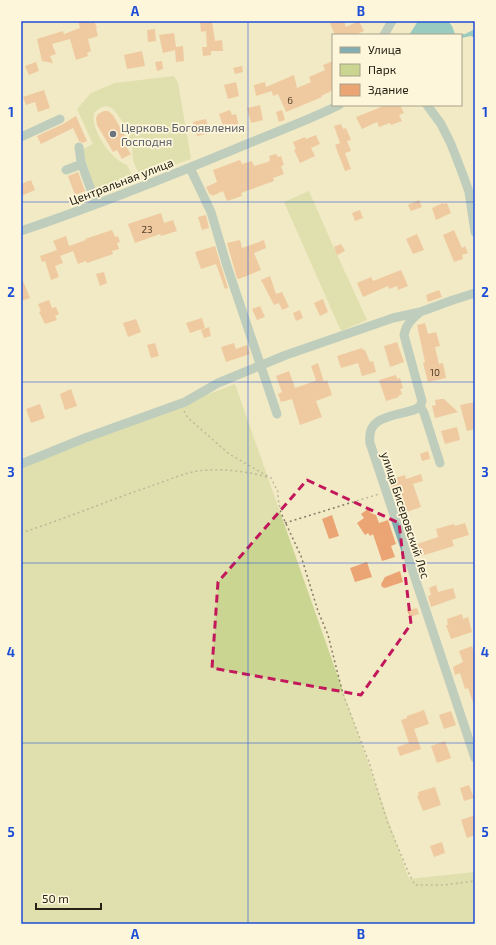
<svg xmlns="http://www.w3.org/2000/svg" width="496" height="945" font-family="'Exo 2',sans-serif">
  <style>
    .green { fill: #cad592 }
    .water { fill: #2da9b6 }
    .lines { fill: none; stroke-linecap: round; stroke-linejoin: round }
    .stream { stroke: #2da9b6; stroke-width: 2.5 }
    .building { fill: #eba574 }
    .path { stroke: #827c64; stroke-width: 1.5; stroke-dasharray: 2 3; stroke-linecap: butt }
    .minor { stroke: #82adb2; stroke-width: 9 }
    .marked { fill: none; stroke: #c2185b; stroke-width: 3; stroke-dasharray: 8 5; stroke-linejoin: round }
    .grid { fill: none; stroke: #1d4ed8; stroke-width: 1; stroke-opacity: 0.55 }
    .worship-dot { fill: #6b7280; stroke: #fef6da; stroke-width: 1.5 }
    .labels { text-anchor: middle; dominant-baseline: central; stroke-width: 3.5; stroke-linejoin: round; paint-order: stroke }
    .number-label { font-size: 10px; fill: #57432d }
    .worship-label { font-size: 12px; fill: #5b616d; stroke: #fef6da; text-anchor: start }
    .street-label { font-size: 12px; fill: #262215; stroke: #fef6da }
    .neatline { fill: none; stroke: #1d4ed8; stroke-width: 1.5 }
    .grid-label { font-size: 13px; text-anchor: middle; font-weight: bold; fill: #1d4ed8 }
  </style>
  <rect width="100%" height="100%" fill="#f2e9c5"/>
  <path class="green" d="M174 76 178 83 191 159 141 176C138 171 134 165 133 159 132 153 133 147 131 141 129 134 125 128 122 121 114 109 108 99 94 113 90 129 111 160 127 165L134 179 96 192 85 159 83 149 93 144 77 109 91 93 115 83Z
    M309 191 333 246 367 320 341 331 284 202Z
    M235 384 409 879 475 872V924H21V466Z"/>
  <path class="water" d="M418 21H448L452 26 455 34H465L473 30 475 31V38L471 36 461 38V35H409Z"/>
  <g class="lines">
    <path class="stream" d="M472 21 475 22"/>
  </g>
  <path class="building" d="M78 21H94L97 28 96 29 98 36 88 39 91 51 87 53 88 56 76 60 70 39 52 44 56 54 50 56 53 63 42 61 37 39 63 31 64 34 80 28Z
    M200 21H212L215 41 222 40 223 51H211V55L203 56 202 47H207L206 31 201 32Z
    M334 21H344L346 27 359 21 364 31 355 35H335L330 23Z
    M155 29 156 41 148 42 147 30Z
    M174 33 176 47 183 46 184 61 176 62 175 50 163 53 159 35Z
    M142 51 145 66 127 69 124 55Z
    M162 61 163 69 157 71 155 62Z
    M333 61V90L321 96 322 97 286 112 278 94 273 96 272 91 256 96 254 85 265 82 266 87 294 75 297 88 311 82 309 77 325 70 323 65Z
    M36 62 39 71 29 75 25 66Z
    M242 66 243 72 235 74 233 68Z
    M236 82 239 96 228 99 224 85Z
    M44 90 50 108 38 112 35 102 26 105 23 97Z
    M260 105 263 120 251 123 247 108Z
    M386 105H400L404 113 399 115 402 121 391 125 390 123 379 127 377 122 362 129 356 117Z
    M230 110 232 115 236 114 239 126 225 131 219 114Z
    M282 110 285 120 279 122 276 112Z
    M104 111H108L113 115 129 143 125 145 131 154 122 159 117 150 113 152 97 125 96 118 98 114Z
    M76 116 87 141 83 143 79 141 73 128 41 144 37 136 63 124Z
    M206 119 210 133 197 136 193 122Z
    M341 124 343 129 346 128 351 140 347 141 351 151 345 153 351 169 345 171 335 145 340 143 334 126Z
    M316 135 320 144 311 148 315 156 300 163 294 150 296 149 293 142 305 137 306 139Z
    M276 154 278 157 281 156 284 165 281 166 284 174 273 178 274 181 241 193 242 196 227 201 223 191 212 196V194L210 195 206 187 217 182 213 170 240 160 242 164 252 161 254 166 268 162 270 160 269 156Z
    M78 172 85 191 75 195 68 176Z
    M31 180 35 190 21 196V184Z
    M419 200 422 207 411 211 408 205Z
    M443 203V204L447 203 451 213 436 220 432 208Z
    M360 210 363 218 355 221 352 213Z
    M161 213 164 223 173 220 177 231 161 236 160 234 135 243 128 224Z
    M206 215 209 228 202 230 198 217Z
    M112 230 115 237 118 236 120 242 117 243 119 249 112 251 113 254 87 263 86 261 78 264 73 251 60 256 63 263 55 266 59 277 51 280 45 261 42 262 40 256 57 250 53 241 66 236 69 246 86 240 85 239Z
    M454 230 462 248 465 246 468 253 462 255 463 259 454 262 443 235Z
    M417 234 424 250 413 254 406 239Z
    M240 240 242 248 264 240 266 248 254 253 261 270 239 279 237 278 227 243Z
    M341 244 345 251 337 255 334 247Z
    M215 246 228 288 225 289 216 264 201 269 195 252Z
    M401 270 408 286 398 290 397 286 389 289 388 286 363 297 357 283 371 277 373 281Z
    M104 272 107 283 100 286 96 274Z
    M21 276 30 298 21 301Z
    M270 276 276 294 282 292 289 307 282 310 279 303 274 305 261 280Z
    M439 290 442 297 428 302 426 295Z
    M323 299 328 312 320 316 314 303Z
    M49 300 52 308 56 307 59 314 55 316 57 320 45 324 39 312 41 311 38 304Z
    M260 306 265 317 257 320 252 309Z
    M300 310 303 318 296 321 293 313Z
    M202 318 205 328 190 333 186 323Z
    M136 319 141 332 128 337 123 323Z
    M425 323 428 334 436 332 440 346 435 347 439 364 443 363 446 378 428 382 423 363 425 362 417 325Z
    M209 327 211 336 204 338 201 330Z
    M397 342 404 362 390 367 384 346Z
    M155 343 159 356 151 358 147 345Z
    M234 343 236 349 247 345 250 354 226 362 221 347Z
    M362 348 363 350H365L370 362 373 361 376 372 362 376 358 363 341 368 337 356Z
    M318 363 324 382 327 380 332 395 316 401 322 417 300 425 292 399 281 402 278 394 282 392 276 376 289 371 295 388 315 381 316 380 311 366Z
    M396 375 397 379 400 378 403 388 400 389 402 394 398 396 399 397 386 401 379 380Z
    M71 389 77 406 65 410 60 394Z
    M441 399H444L458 412 435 418 432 406 436 405 435 400Z
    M475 402V429L467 431 460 405Z
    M40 404 45 418 31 423 26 409Z
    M457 427 460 440 445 444 441 431Z
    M428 451 430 459 422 461 420 454Z
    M421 474 423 481 413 484 421 507 404 513 396 488 392 489 389 480 405 475 406 479Z
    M368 509 371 513 376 515 379 523 388 520 396 544 391 546 395 557 382 561 373 534 370 536 368 533 365 535 357 523 364 518 361 514Z
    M332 515 339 536 329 539 322 519Z
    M465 523 469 535 452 540 454 546 421 556 417 544 438 537 436 529 454 524 455 526Z
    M367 562 372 577 355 582 350 568Z
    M400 571 403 582 385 588 382 587 381 584 385 577Z
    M436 585 438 592 453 588 456 598 431 607 428 596 431 595 429 588Z
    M417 608 419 614 410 617 407 610Z
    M462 614 463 619 468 617 472 632 451 639 446 625H448L447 619Z
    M472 646 475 655V705H474L468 688 465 689 460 673 455 675 453 667 463 662 459 651Z
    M424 710 429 724 414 729 421 749 400 756 397 747 409 743 401 720 407 718V716Z
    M451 711 456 725 444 729 439 715Z
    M445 741 451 758 437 763 431 746Z
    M469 785 474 798 464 801 460 788Z
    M435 787 441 805 423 811 417 796 419 795 418 792Z
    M475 815V835L467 838 461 820Z
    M442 842 445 853 434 857 430 846Z"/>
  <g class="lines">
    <path class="path" d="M184 411 188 418 211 438 229 454 271 478 278 492V498L281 513 301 556 318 611 328 635 343 694 369 762 387 821 410 876 415 885H443L475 881
      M285 523 379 494
      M21 533C64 519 105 502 148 487 164 482 181 474 197 471 221 468 245 471 267 477"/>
    <path class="minor" d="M384 35 392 21
      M427 105 441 124 451 144 463 175 469 192 475 232
      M21 137 60 119
      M79 147 81 162 96 204
      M190 168 211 212 227 266 277 414
      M66 170 82 164
      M21 231C98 205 173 175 247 144 278 131 309 120 339 105
      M420 312C412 319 406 324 404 335L422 401 420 406 416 409C397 417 366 414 370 443L475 758
      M420 406 424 413 440 463
      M21 464 85 438 185 402 218 383 286 355 393 318 420 312 453 300 475 293"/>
  </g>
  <path d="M0 0H496V945H0ZM307 480 399 523 411 624 361 695 212 668 218 582Z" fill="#f2e9c5" fill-opacity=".55" fill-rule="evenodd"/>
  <path class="marked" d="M307 480 399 523 411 624 361 695 212 668 218 582Z"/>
  <path class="grid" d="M248 21V924M21 202H475M21 382H475M21 563H475M21 743H475"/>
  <circle class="worship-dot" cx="113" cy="134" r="4"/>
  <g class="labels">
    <g class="number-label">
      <text x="290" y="100">6</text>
      <text x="147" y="229">23</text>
      <text x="435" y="372">10</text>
    </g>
    <g class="worship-label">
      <text x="121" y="127">Церковь Богоявления<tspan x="121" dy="14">Господня</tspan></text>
    </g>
    <g class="street-label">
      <text transform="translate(121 181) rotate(-21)">Центральная улица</text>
      <text transform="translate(406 515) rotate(72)">улица Бисеровский Лес</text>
    </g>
  </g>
  <rect width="496" height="945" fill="none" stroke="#fef6da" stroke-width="44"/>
  <rect x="332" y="34" width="130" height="72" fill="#fef6da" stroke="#a8a18b"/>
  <rect x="340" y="47" width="20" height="6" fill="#82adb2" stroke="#a8a18b"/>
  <text x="368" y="54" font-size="12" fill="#262215">Улица</text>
  <rect x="340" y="64" width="20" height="12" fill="#cad592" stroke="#a8a18b"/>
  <text x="368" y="74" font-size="12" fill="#262215">Парк</text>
  <rect x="340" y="84" width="20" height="12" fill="#eba574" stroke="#a8a18b"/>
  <text x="368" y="94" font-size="12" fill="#262215">Здание</text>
  <path d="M36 903v6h65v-6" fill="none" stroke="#262215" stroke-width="2"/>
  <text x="42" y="903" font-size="12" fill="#262215" stroke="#fef6da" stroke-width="3" paint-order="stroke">50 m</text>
  <rect x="22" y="22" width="452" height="901" class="neatline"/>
  <g class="grid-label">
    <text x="135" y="16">A</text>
    <text x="361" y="16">B</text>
    <text x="11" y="117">1</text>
    <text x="485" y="117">1</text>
    <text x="11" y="297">2</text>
    <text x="485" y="297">2</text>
    <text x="11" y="477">3</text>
    <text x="485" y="477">3</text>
    <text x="11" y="657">4</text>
    <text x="485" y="657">4</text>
    <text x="11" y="837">5</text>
    <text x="485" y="837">5</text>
    <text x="135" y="939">A</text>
    <text x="361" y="939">B</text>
  </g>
</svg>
